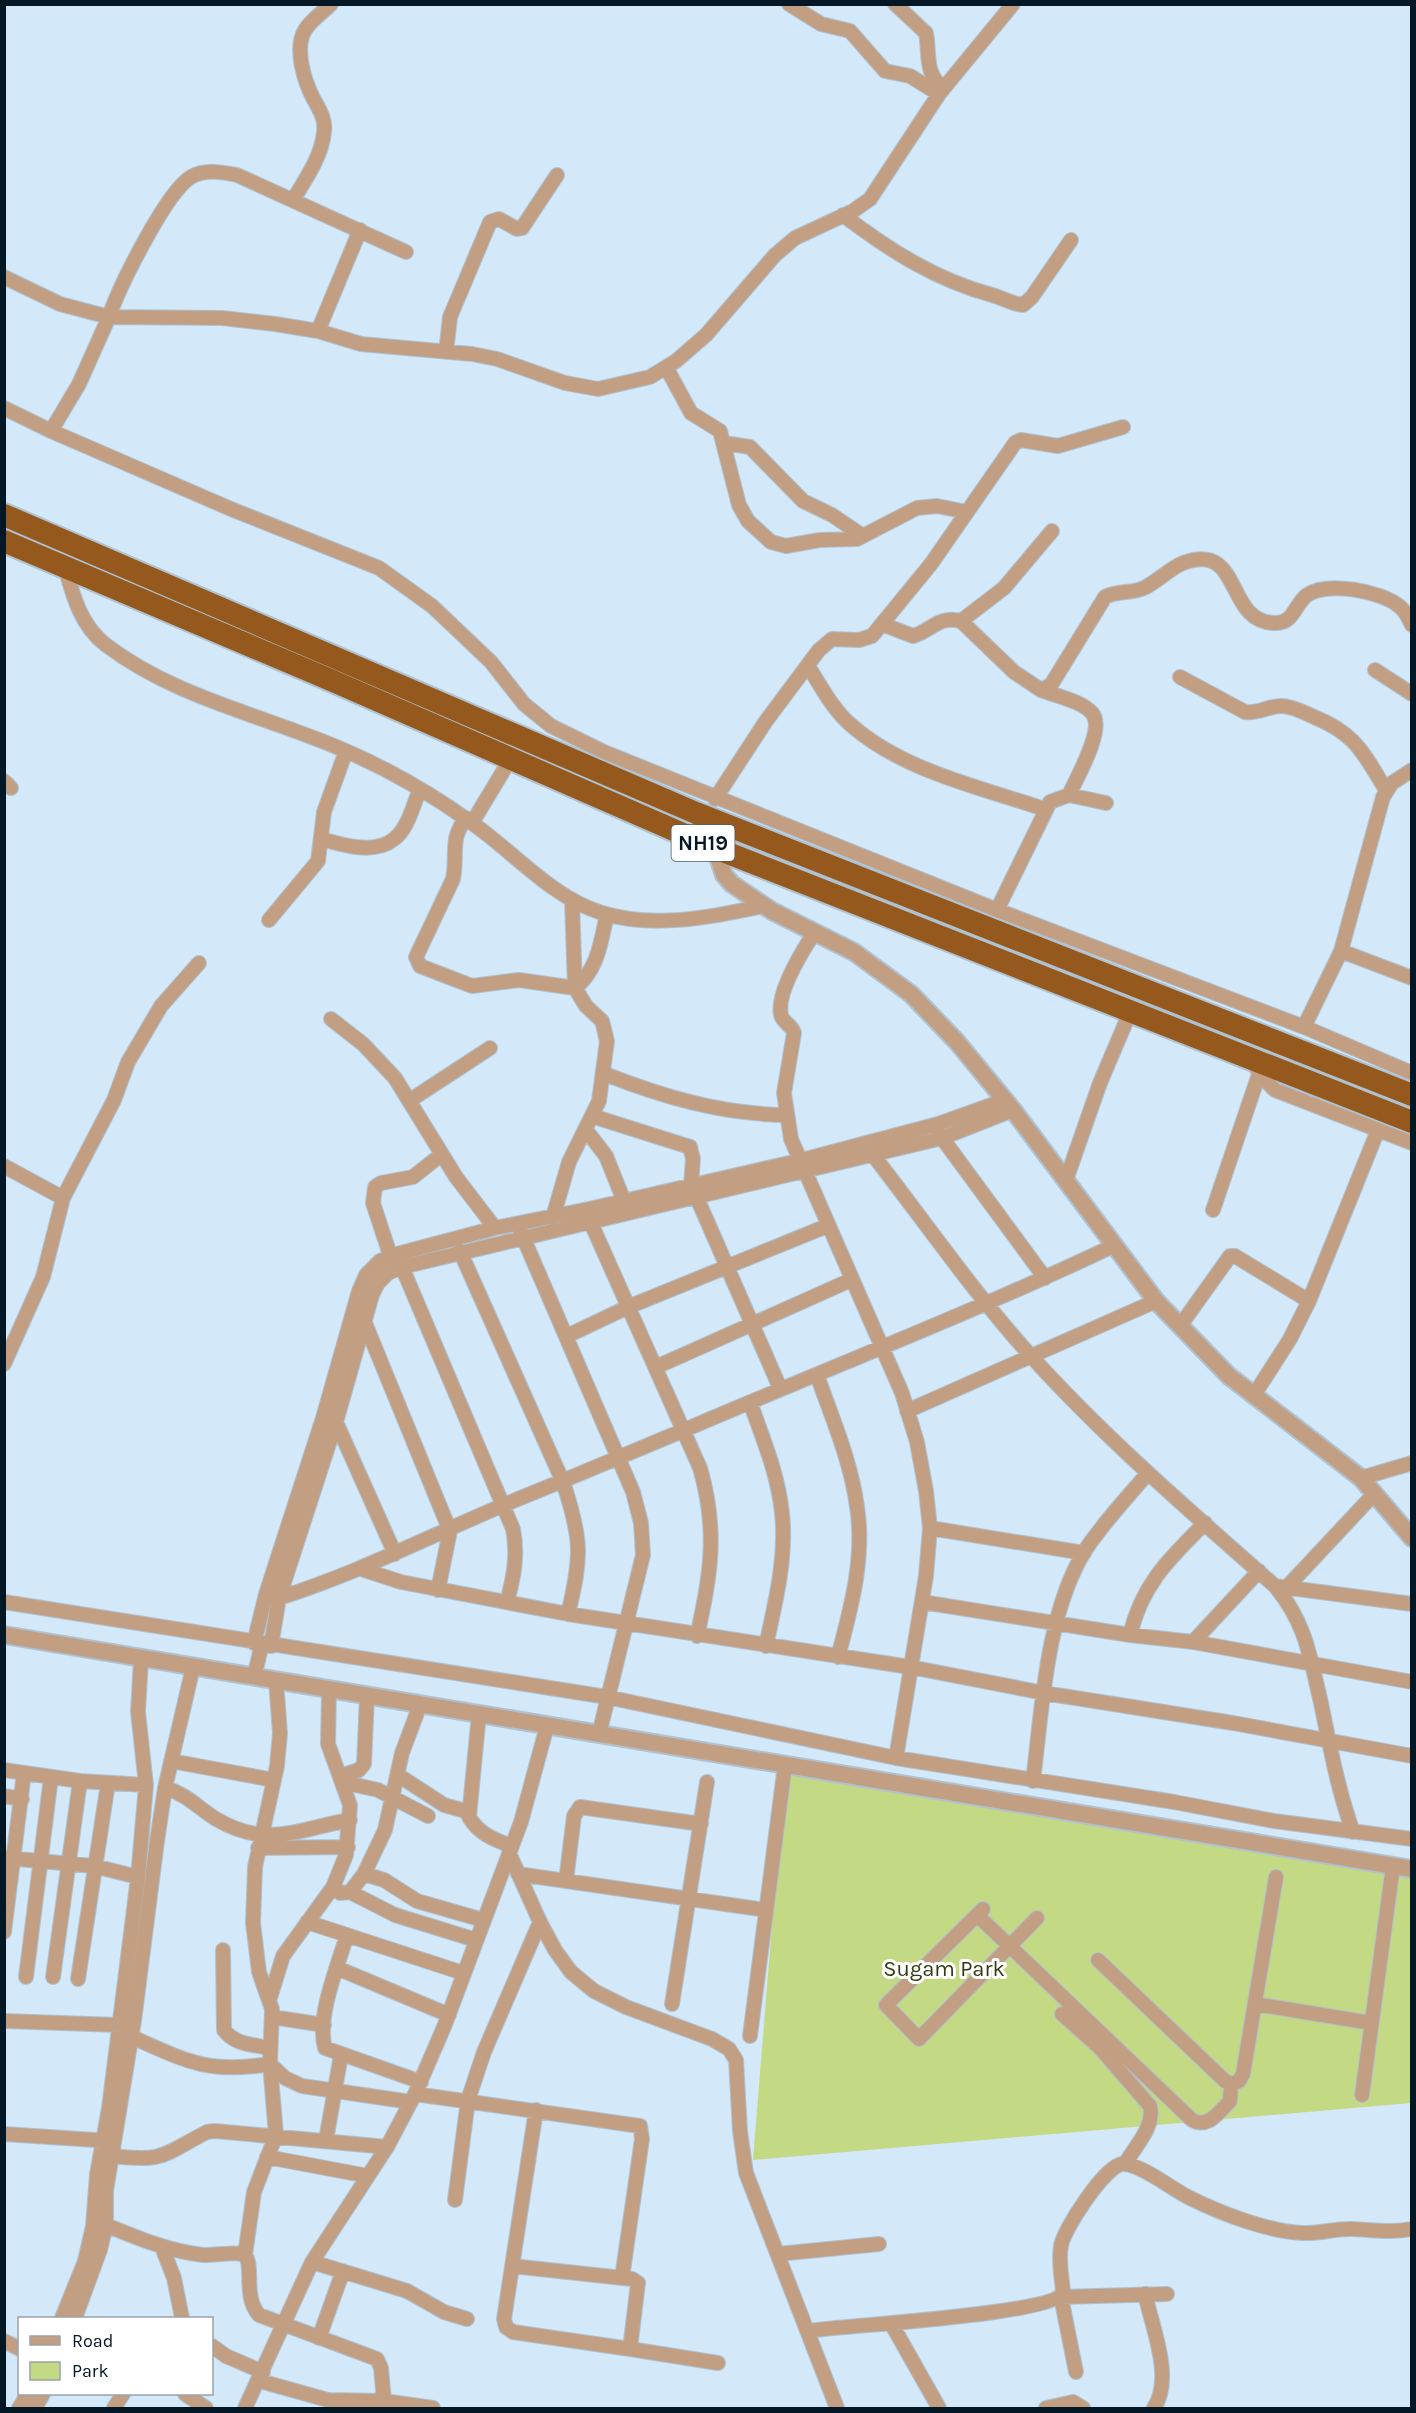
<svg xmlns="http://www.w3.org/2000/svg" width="1416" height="2413" font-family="Karla,sans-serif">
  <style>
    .green { fill: #c3d984 }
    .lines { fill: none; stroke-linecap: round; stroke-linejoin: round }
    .minor-casing { stroke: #aec2d2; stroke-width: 16 }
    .tertiary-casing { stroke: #aec2d2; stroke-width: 20 }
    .trunk-casing { stroke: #aec2d2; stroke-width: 26 }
    .minor { stroke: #c29f82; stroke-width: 14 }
    .tertiary { stroke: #c29f82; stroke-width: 16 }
    .trunk { stroke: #96591d; stroke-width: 22 }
    .labels { text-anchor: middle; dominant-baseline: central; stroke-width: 6; stroke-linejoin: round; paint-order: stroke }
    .shield { fill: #fff; stroke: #4f5d66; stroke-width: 1.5 }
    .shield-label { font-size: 21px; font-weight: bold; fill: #031725 }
    .park-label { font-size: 22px; fill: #323c12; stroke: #fff }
  </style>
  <rect width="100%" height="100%" fill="#d3e8f8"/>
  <path class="green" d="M785 1765 1411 1869V2103L753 2160Z"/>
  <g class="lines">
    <defs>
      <path id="minor" d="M789 4 821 24 850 31 885 71 910 76 939 94
        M895 4 926 33C930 54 924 73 943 88
        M293 200C305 180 322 156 324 132 326 119 319 109 313 98 304 80 294 48 305 30 311 20 322 13 331 4
        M843 215C889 250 936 280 992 295 1003 298 1012 304 1023 305L1032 297 1071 240
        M4 277 60 304 109 317C119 287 166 192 191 177 205 169 222 172 237 175L406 252
        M318 331 360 230
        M446 352 450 317 490 222 499 219 517 229 522 228 557 175
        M666 367 691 413 720 431 739 505 748 521 771 542 786 546 820 540 857 539 917 508 937 506 967 512
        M4 408 51 431 231 509 379 568 432 606 491 662 524 704 551 726 604 752 997 910 1304 1027 1412 1073
        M51 431 79 384 109 317 222 318 275 324 318 331 361 344 472 354 497 359 565 383 598 389 650 377 676 361 706 335 775 255 795 238 853 211 870 199 939 94 1013 4
        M724 443 750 447 803 501 832 515 863 536
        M65 567C73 596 81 626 106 645 177 699 267 716 346 751 390 770 433 795 472 823 515 853 551 897 602 913 654 929 712 917 763 906
        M961 621 1004 588 1052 531
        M882 624 913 636C931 631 939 615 961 621L1014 672 1041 690 1051 685 1105 597C1118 590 1131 594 1144 588 1158 581 1169 569 1183 563 1243 541 1224 621 1274 623 1294 624 1294 605 1307 595 1327 581 1381 591 1399 606 1406 611 1408 618 1412 625
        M808 666C821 686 833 710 851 725 903 771 980 787 1044 809
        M1375 670 1412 694
        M1180 677 1245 712C1259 714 1268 706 1281 706 1292 706 1303 712 1312 716 1356 734 1362 751 1386 790
        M1041 690C1056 696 1082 701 1092 713 1106 728 1076 779 1069 795
        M4 781 11 788
        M715 799 766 721 819 650 832 639 859 640 872 636 931 564 1015 443 1021 440 1058 446 1123 427
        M466 818C449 840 458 854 453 879L416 957 420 966 472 986 519 980 575 988C598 970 601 941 607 914
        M472 823 511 758
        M322 839C342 845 375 855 394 839 408 829 413 805 420 789
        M997 910 1050 802 1069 795 1106 803
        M269 920 318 861 324 812 346 751
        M814 933C803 950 776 993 781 1015 783 1023 792 1025 794 1033L784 1093 791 1139 902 1393 917 1442 926 1491 930 1528 926 1576 896 1758
        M1341 951 1412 978
        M331 1019 363 1044 395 1078 456 1177 495 1228
        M1304 1027 1341 951 1383 797 1392 783 1412 770
        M1254 1059 1259 1074 1275 1090 1412 1143
        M605 1074C663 1097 722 1114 785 1115
        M409 1101 490 1048
        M592 1116 690 1147 693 1159 691 1185
        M586 1130 606 1156 624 1201
        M940 1131 942 1138 1045 1278
        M873 1155C925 1222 974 1293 1030 1355 1106 1439 1191 1512 1275 1586 1306 1623 1310 1657 1321 1703 1330 1747 1338 1790 1353 1832
        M4 1166 63 1198
        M1066 1180 1100 1083 1131 1010
        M697 1198 780 1388
        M1213 1210 1259 1074
        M553 1217 569 1162 599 1101 607 1041 602 1021 586 1006 575 988 572 901
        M591 1223 700 1468C718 1530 711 1575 697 1636
        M520 1230 633 1492 641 1523 643 1555 599 1734
        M460 1251 563 1482C582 1539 582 1556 568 1614
        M393 1264 373 1203 375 1187 381 1183 413 1177 442 1154
        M402 1267 513 1529C518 1555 514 1576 507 1602
        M365 1323 450 1531 438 1590
        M1180 1326 1230 1256H1235L1309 1301
        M567 1336 628 1307 827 1226
        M4 1364 43 1277 63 1198 114 1100 128 1062 161 1006 199 963
        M656 1367 851 1280
        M817 1375C832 1418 851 1461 857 1507 865 1558 851 1608 838 1657
        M1254 1395 1290 1339 1309 1301 1378 1130
        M750 1402C763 1439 778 1474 782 1513 787 1558 775 1603 766 1646
        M907 1411 1156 1301
        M336 1422 395 1554
        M1361 1478 1412 1463
        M930 1528 1084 1553
        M361 1569 401 1582 568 1614 910 1667 1044 1693 1233 1723 1412 1756
        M1275 1586 1412 1604
        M1287 1587 1375 1493
        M279 1598C358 1573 430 1536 506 1504 565 1480 623 1456 682 1431 826 1369 972 1313 1113 1246
        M4 1602 607 1697 896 1758 1174 1802 1274 1821 1412 1839
        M922 1602 1130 1635 1193 1642 1412 1682
        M1130 1635C1142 1584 1169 1559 1205 1523
        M1193 1642 1259 1571
        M254 1643 266 1594 323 1418 359 1291 366 1275 380 1261 397 1254 495 1228 589 1209 798 1161 938 1124 1005 1100
        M271 1646 279 1598 336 1422 372 1295 378 1283 388 1273 402 1267 942 1138 1013 1110
        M254 1677 262 1644
        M479 1714 469 1817C479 1834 493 1839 511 1846
        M171 1761 274 1780
        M4 1770 80 1781 146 1785
        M398 1775 444 1805 469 1812
        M340 1776 359 1770 364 1764 367 1696
        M1033 1781C1042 1710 1046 1615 1084 1552 1102 1524 1126 1499 1148 1473
        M342 1782 378 1790 428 1816
        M165 1788C187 1794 198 1808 216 1819 267 1849 298 1829 350 1820
        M4 1796 22 1799
        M258 1848 348 1847
        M509 1853 540 1922 555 1950 571 1972 594 1991 626 2007 712 2039 729 2049 736 2060 740 2131 746 2173 837 2408
        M7 1858 94 1866 138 1877
        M364 1874 384 1880 417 1901 483 1920
        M518 1874 766 1910
        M566 1881 574 1816 580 1807 701 1824
        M333 1887 340 1893 350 1892 364 1874 385 1830 402 1753 420 1705
        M350 1892 395 1915 476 1940
        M983 1909 886 2005 919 2039 1037 1918
        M977 1915 1192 2120C1208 2129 1219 2112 1230 2101L1231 2084
        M307 1922 463 1973
        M4 1932 24 1773
        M347 1935C338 1965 316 2018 325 2048L421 2082
        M223 1950 224 2030C235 2045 252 2044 269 2048
        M1098 1960 1225 2081 1231 2084 1239 2081 1243 2074 1276 1877
        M337 1968 449 2015
        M26 1977 51 1777
        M53 1977 80 1781
        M78 1979 108 1783
        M270 1998 283 1956 333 1887 346 1855 350 1805 328 1744 329 1690
        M672 2004 707 1782
        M1255 2004 1371 2023
        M1062 2014 1100 2048 1150 2106C1155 2127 1135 2146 1125 2164
        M272 2017 324 2025
        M4 2021 119 2025
        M750 2036 785 1765
        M132 2037C186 2061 208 2074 270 2064L285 2078 302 2086 411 2102
        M415 2094 640 2126 642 2139 622 2278
        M1362 2095 1393 1866
        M4 2134 110 2141
        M326 2140 341 2055
        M112 2156C166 2162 162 2155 207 2132L215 2131 387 2147
        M267 2157 368 2176
        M455 2200 468 2100 484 2052 540 1922
        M106 2225C137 2238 169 2251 203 2255 212 2256 238 2251 244 2255 255 2263 242 2296 259 2315L377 2359 381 2368 384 2401
        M162 2247 174 2278 182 2318
        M778 2254 879 2244
        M245 2255 254 2192 276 2135 270 2064 272 2009 259 1972 253 1923 255 1867 277 1766 280 1733 276 1681
        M312 2262 407 2291 444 2312 467 2319
        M512 2266 632 2279 638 2283 630 2349 513 2332 506 2327 504 2319 536 2110
        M1145 2294C1152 2327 1174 2378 1154 2408
        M62 2318 85 2261 93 2226 97 2174 109 2108 138 1877 146 1785 138 1712 141 1659
        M75 2318 100 2250 106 2225V2191L134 2021 157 1841 165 1788 193 1667
        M891 2323 939 2408
        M809 2331C844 2325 1054 2315 1063 2292 1062 2277 1058 2261 1061 2246 1063 2230 1105 2166 1122 2164 1140 2163 1173 2190 1190 2198 1220 2213 1269 2232 1303 2233 1320 2234 1336 2228 1353 2229 1374 2230 1390 2233 1412 2229
        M319 2338 343 2271
        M4 2341 20 2349
        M212 2346 226 2356 263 2372
        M630 2349 718 2363
        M1076 2372 1061 2297 1167 2294
        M260 2381 328 2400 384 2401 433 2408
        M185 2394 206 2408
        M19 2408 28 2394
        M35 2408 43 2394
        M114 2408 123 2394
        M245 2408 312 2262 387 2147 415 2094 444 2027 521 1822 547 1726
        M1046 2408 1073 2402 1083 2408"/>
      <path id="tertiary" d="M715 848 724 875 732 884 772 911 854 952 911 994 957 1042 1013 1110 1156 1301 1229 1376 1361 1478 1412 1538
        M4 1635 1412 1869"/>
      <path id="trunk" d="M4 515 696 813 1412 1095
        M4 541 333 681 715 848 1412 1122"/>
    </defs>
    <use href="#minor" class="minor-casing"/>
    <use href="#tertiary" class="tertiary-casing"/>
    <use href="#trunk" class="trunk-casing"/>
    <use href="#minor" class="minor"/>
    <use href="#tertiary" class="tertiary"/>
    <use href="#trunk" class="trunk"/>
  </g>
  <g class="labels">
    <rect class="shield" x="671.5" y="825" width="63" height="36" rx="4.5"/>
    <g class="shield-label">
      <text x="703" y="843">NH19</text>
    </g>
    <g class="park-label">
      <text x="944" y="1969">Sugam Park</text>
    </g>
  </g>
  <rect width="1416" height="2413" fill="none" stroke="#031725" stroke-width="12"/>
  <rect x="18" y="2317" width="195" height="78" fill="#ffffff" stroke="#9aa2a8" stroke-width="1.5"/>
  <rect x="30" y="2336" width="30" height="9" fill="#c29f82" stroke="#9aa2a8" stroke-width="1.5"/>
  <text x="72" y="2347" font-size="18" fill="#031725">Road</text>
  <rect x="30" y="2362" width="30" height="18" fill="#c3d984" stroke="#9aa2a8" stroke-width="1.5"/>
  <text x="72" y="2377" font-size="18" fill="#031725">Park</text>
</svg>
